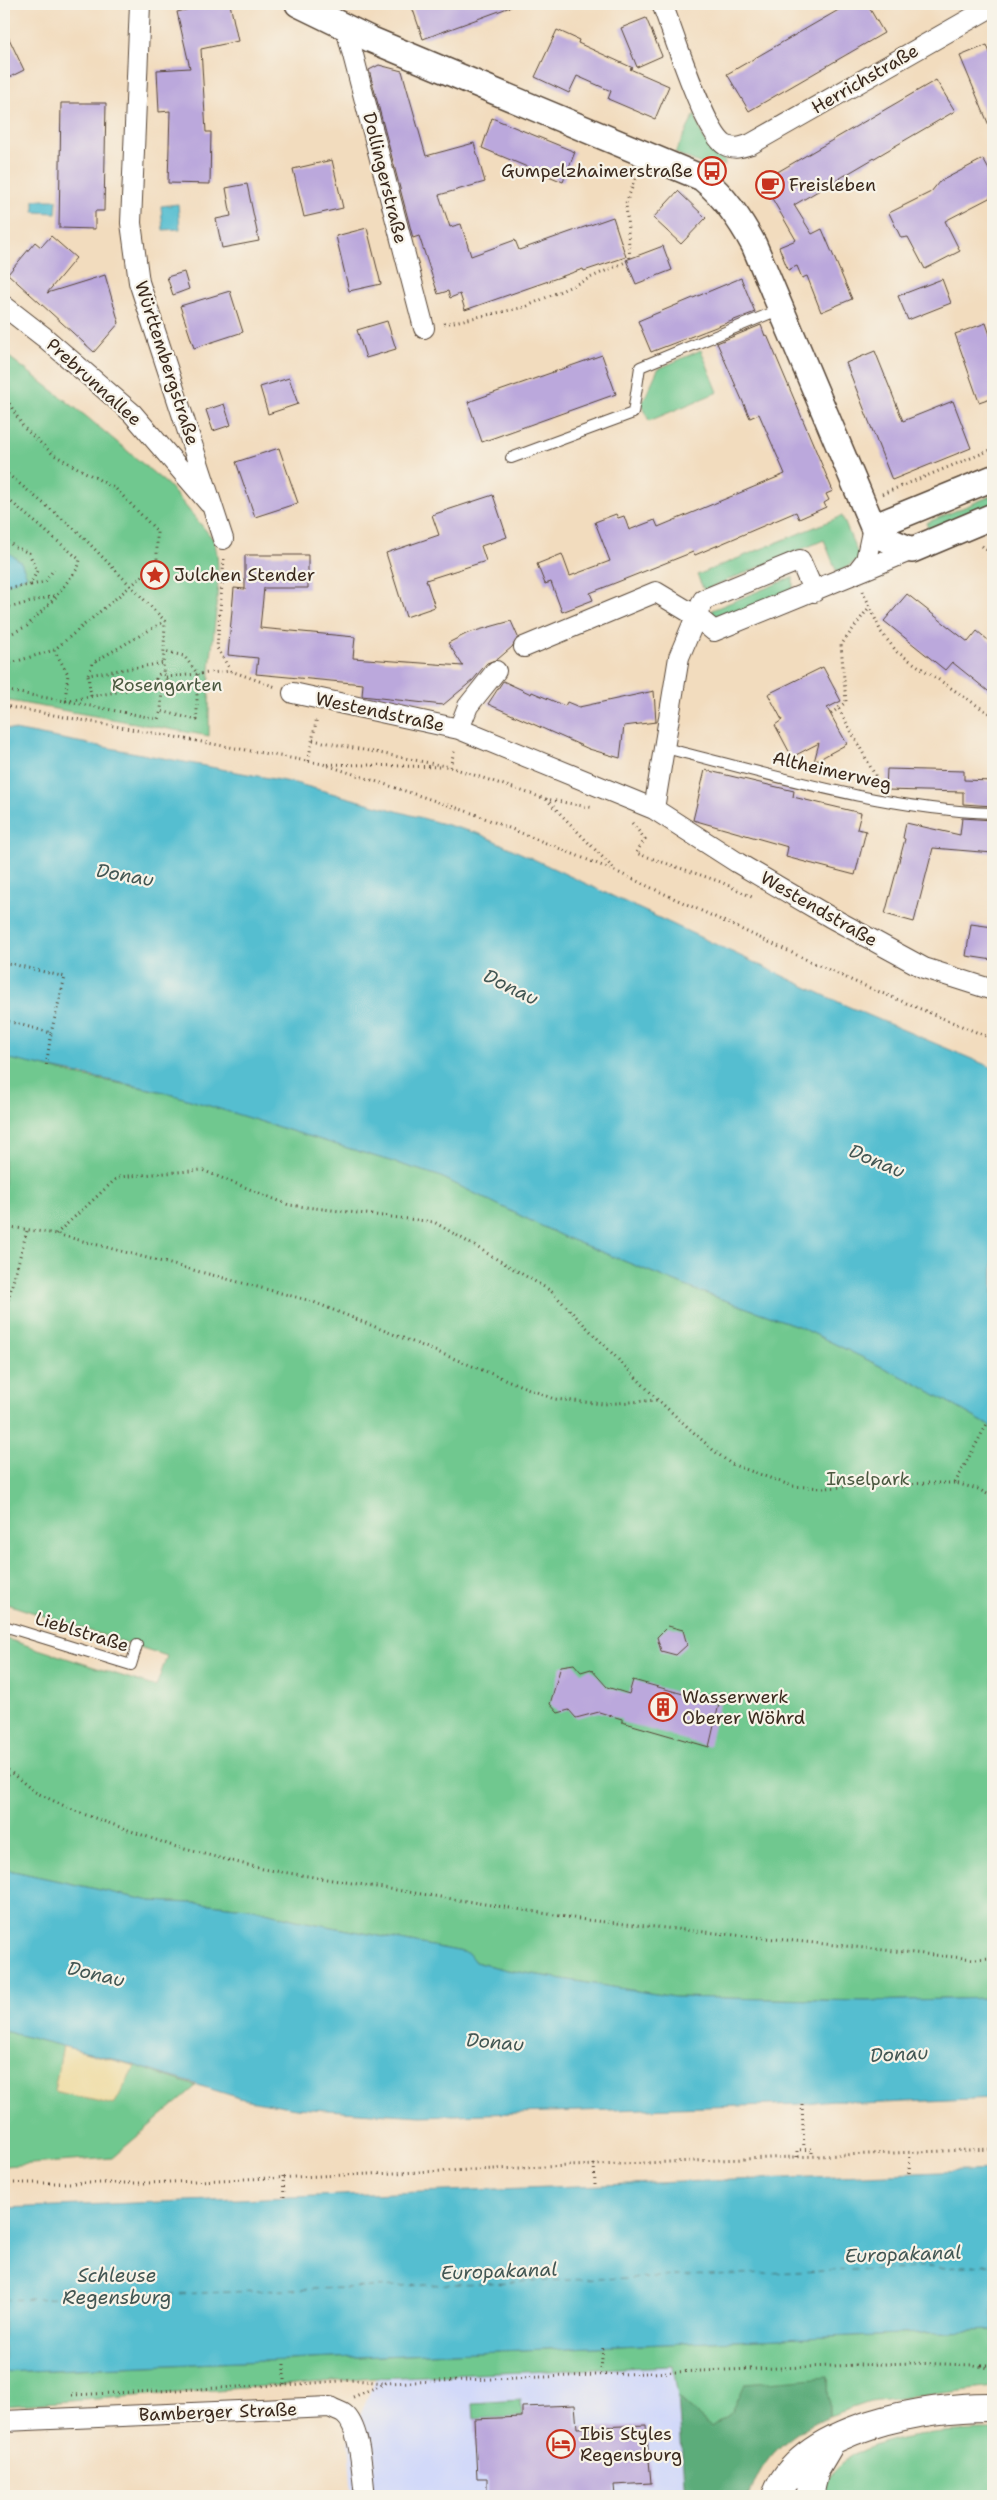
<svg xmlns="http://www.w3.org/2000/svg" width="997" height="2500" font-family="'Shantell Sans',sans-serif">
  <style>
    .built { fill: #d2d9f9 }
    .green { fill: #6fc88f; stroke: #557956 }
    .forest { fill: #5bac7a; stroke: #4b6b4c }
    .sand { fill: #eeda9e; stroke: #94825e }
    .water { fill: #54bed0; stroke: #487477 }
    .lines { fill: none; stroke-linecap: round; stroke-linejoin: round }
    .ferry { stroke: #425653; stroke-width: 1; stroke-dasharray: 6 5; stroke-linecap: butt }
    .building { fill: #bba8dc }
    .service-casing { stroke: #564536; stroke-width: 12 }
    .minor-casing { stroke: #564536; stroke-width: 22 }
    .tertiary-casing { stroke: #564536; stroke-width: 28 }
    .motorway-casing { stroke: #564536; stroke-width: 30 }
    .path { stroke: #564536; stroke-width: 3; stroke-dasharray: 1 4; stroke-linecap: butt }
    .service { stroke: #fff; stroke-width: 10 }
    .minor { stroke: #fff; stroke-width: 20 }
    .tertiary { stroke: #fff; stroke-width: 25 }
    .motorway { stroke: #fff; stroke-width: 28 }
    .labels { text-anchor: middle; dominant-baseline: central; stroke-width: 4.5; stroke-linejoin: round; paint-order: stroke }
    .street-label { font-size: 18px; fill: #3b2a1e; stroke: #f7f3e8 }
    .poi-label { font-size: 18px; fill: #3b2a1e; stroke: #f7f3e8; text-anchor: start }
    .park-label { font-size: 18px; fill: #4b5940; stroke: #f7f3e8 }
    .water-label { font-size: 19px; font-style: italic; fill: #425653; stroke: #f7f3e8 }
  </style>
  <rect width="100%" height="100%" fill="#f7f3e8"/>
  <filter id="ink" filterUnits="userSpaceOnUse"><feTurbulence type="fractalNoise" baseFrequency=".02" numOctaves="2"/><feDisplacementMap in="SourceGraphic" scale="10" xChannelSelector="R" yChannelSelector="G"/><feConvolveMatrix kernelMatrix="1 2 1 2 8 2 1 2 1" color-interpolation-filters="sRGB"/></filter>
  <filter id="wash" filterUnits="userSpaceOnUse"><feTurbulence type="fractalNoise" baseFrequency=".0096" numOctaves="4" result="noise"/><feDisplacementMap in="SourceGraphic" scale="20" xChannelSelector="R" yChannelSelector="G"/><feGaussianBlur stdDeviation="1.12" result="paint"/><feColorMatrix in="noise" values="0 0 0 0 0 0 0 0 0 0 0 0 0 0 0 0 0 1.4 0 .05"/><feComposite in="paint" operator="in"/></filter>
  <g filter="url(#wash)">
    <rect width="100%" height="100%" fill="#f2dcbe"/>
    <path class="built" d="M673 2366 678 2397 685 2496H352L348 2442 376 2378Z"/>
    <path class="green" d="M695 114C701 134 706 150 725 161V166L714 162 711 168 675 153Z
      M701 350 718 392 649 421 642 404 658 369Z
      M4 353 87 417 168 485 213 539C225 565 212 638 210 670 209 692 209 714 209 736L4 700Z
      M993 495V506L930 532 926 523Z
      M842 516 860 559 837 573 824 540 704 590 697 575Z
      M793 577V589L716 622 712 610Z
      M4 1056 76 1075 164 1092 439 1176 562 1236 693 1289 798 1326 917 1384 993 1428V1998L865 2001 674 1997 507 1970 475 1962 468 1953 296 1920 254 1909 210 1904 151 1901 4 1869V1638L156 1687 167 1656 4 1603Z
      M4 2031 124 2062 196 2086 112 2158 4 2166Z
      M993 2330V2387L870 2402 829 2416 828 2377 732 2412 711 2427 678 2397 673 2366 376 2378 4 2406V2372Z
      M521 2400 522 2417 474 2419 473 2403Z
      M993 2430V2496H821C834 2435 943 2430 993 2430Z"/>
    <path class="forest" d="M828 2377 829 2416C792 2432 761 2456 750 2496H685L678 2397 711 2427 732 2412 745 2384Z"/>
    <path class="sand" d="M63 2046 135 2066 114 2105 54 2091Z"/>
    <path class="water" d="M34 200H57L56 213 34 212Z
      M178 204 180 229 163 230 161 206Z
      M4 549 21 562 27 576 4 586Z
      M4 728 295 783 480 834 847 1006 993 1068V1428L917 1384 798 1326 693 1289 562 1236 439 1176 164 1092 4 1058Z
      M4 1869 151 1901 210 1904 254 1909 296 1920 468 1953 475 1962 507 1970 674 1997 865 2001 993 1998V2098L861 2104C846 2097 819 2101 802 2104L421 2116 296 2108 243 2099 124 2062 4 2031Z
      M993 2170V2330L4 2372V2208Z"/>
    <g class="lines">
      <path class="ferry" d="M4 2300 993 2265"/>
    </g>
    <g id="blocks">
      <path class="building" d="M211 4H230L238 41 201 49 206 132H211L210 184 168 183 170 111 159 112 157 70 190 68 177 12Z
        M411 4H513V6L423 39Z
        M849 4H867L884 33 749 111 727 74Z
        M646 18 662 56 637 67 621 28Z
        M4 28 24 70 4 80Z
        M557 30 579 40 578 43 633 68 630 69 669 86 655 119 608 99 611 91 577 76 569 93 535 77Z
        M987 45 993 61V135L960 56Z
        M379 65 402 71 426 156 474 143 485 182 439 195 450 227 461 224 471 256 515 240 519 250 613 217 626 257 584 271 583 269 465 310 460 294 450 298 448 291 438 294 419 236 413 238 369 70Z
        M936 80 955 111 794 205 812 234 822 229 852 299 821 312 807 276 802 278 797 266 788 270 779 247 796 240 762 181Z
        M61 103H106L104 211H95V229L59 228Z
        M492 118 575 152 563 182 482 148Z
        M983 159 993 177V196L945 221 960 251 925 269 908 237 901 238 889 213 931 192 939 182Z
        M332 160 343 208 304 217 293 169Z
        M247 184 259 241 222 248 216 219 231 216 226 188Z
        M678 191 706 218 681 244 653 218Z
        M367 228 381 284 349 291 336 236Z
        M51 236 76 258 47 293 105 275 119 323 94 352 8 274 35 242 41 247Z
        M663 246 672 270 636 284 626 260Z
        M184 272 189 289 173 295 167 277Z
        M741 278 755 312 651 352 638 321Z
        M942 279 951 303 908 320 898 296Z
        M230 291 243 332 194 348 180 306Z
        M387 321 396 349 366 358 357 330Z
        M986 323 993 344V397L979 402 955 334Z
        M761 325 765 336 767 335 833 491 826 494 829 500 824 503 826 507 799 519 796 512 695 555 693 552 590 593 593 600 562 612 551 582 545 584 537 564 562 554 570 576 610 561 595 522 616 514 618 518 624 516 629 530 655 520 658 527 785 474 759 414 750 418 717 343Z
        M875 351 903 421 953 401 971 448 892 480 846 363Z
        M602 355 616 394 482 442 468 402Z
        M289 378 298 404 268 414 260 387Z
        M224 404 231 425 213 431 206 410Z
        M279 448 298 503 255 517 236 462Z
        M493 495 507 537 481 546 486 561 426 580 435 607 406 617 386 553 439 535 432 515Z
        M245 555H308V588H264L260 628 355 637 353 658 463 666 448 643 468 633 511 621 518 637 512 647 498 659 487 663 473 680 443 705 362 696 363 684 256 674 258 658 228 655 234 588 245 589Z
        M907 594 968 642 977 631 993 644V695L952 662 945 670 884 621Z
        M823 667 841 701 827 708 847 744 814 762 819 743 792 757 775 725 782 720 768 694Z
        M503 681 531 694 532 692 565 706 567 702 579 707 654 691 656 722 624 726 620 758 589 749 488 704Z
        M887 769 964 771V780L993 781V806L963 804V792L886 790Z
        M705 770 794 791 793 797 861 813 857 829 866 831 855 875 786 857 788 847 693 820Z
        M962 818 993 820V853L933 848 914 922 885 914 905 839 903 838 906 823 960 835Z
        M971 924 993 927V960L966 956Z
        M668 1626 683 1630 687 1645 676 1655 661 1651 657 1637Z
        M574 1664 581 1672 591 1669 607 1687 629 1694 633 1680 719 1704 709 1747 622 1722V1719L599 1712 576 1718 569 1710 558 1713 550 1704 561 1666Z
        M575 2405 577 2428 646 2425 651 2483 614 2485 615 2496H487V2478H477L474 2419 522 2417V2407Z"/>
    </g>
  </g>
  <g filter="url(#ink)">
    <use href="#blocks" fill-opacity="0" stroke="#564536" stroke-width="1"/>
    <g class="lines">
      <defs>
        <path id="service" d="M511 458 633 413 640 367 781 309
          M665 748C773 775 882 809 993 813
          M4 1626 131 1665 137 1645"/>
        <path id="minor" d="M140 4 131 223 139 282 223 539
          M662 4C673 31 704 132 725 145 735 150 742 147 751 144L993 6
          M346 28 424 328
          M4 306 44 337 132 413 209 503
          M856 573 912 550
          M524 647 656 592 696 616 714 631 856 573 866 560 873 527
          M293 693 459 729 654 809 738 863 830 917 924 968 993 990
          M459 729 468 706 496 671
          M654 809 679 657 703 600 800 560 814 592
          M4 2421 330 2407C334 2410 340 2411 344 2414 361 2427 362 2476 365 2496"/>
        <path id="tertiary" d="M298 4 372 40 702 178C725 197 740 219 754 245L873 527 883 538 912 550 993 516
          M873 527 993 478"/>
        <path id="motorway" d="M776 2496C803 2426 927 2406 993 2407
          M809 2496 815 2469 828 2447"/>
      </defs>
      <use href="#service" class="service-casing"/>
      <use href="#minor" class="minor-casing"/>
      <use href="#tertiary" class="tertiary-casing"/>
      <use href="#motorway" class="motorway-casing"/>
      <path class="path" d="M444 324 525 307 630 260 626 203 637 175
        M4 395 24 428 54 455 116 489 157 531V564L54 650 4 665
        M4 471 77 531 165 621 163 674
        M882 494 993 449
        M4 496 80 560 78 568 57 595 4 609
        M4 537 13 546 29 553 37 571 30 585 4 589
        M982 546 993 555
        M224 559 217 648 231 671
        M31 585 45 582 54 569
        M863 591 881 632 897 652 993 716
        M4 637 27 626 57 596
        M54 650 68 674 65 701 158 719 161 711 197 720V673L184 656 164 651
        M156 679a5 5 0 1 1 10 0a5 5 0 1 1-10 0Z
        M88 674 94 662 165 621
        M166 677 231 671 276 687
        M7 691 65 701 162 684 161 711
        M91 696 88 675 164 663
        M4 706 323 764 472 813 615 871 853 981 993 1039
        M839 709 876 777 875 783
        M831 714 846 702 841 645 870 606
        M313 740 450 767 546 799 594 808
        M308 761 317 717
        M328 764 440 767
        M450 767 455 748
        M546 799 613 868
        M632 823 645 839 636 853 721 882 752 897
        M4 962 65 977 51 1033
        M4 1020 51 1033 46 1067
        M4 1226 56 1234 311 1301 554 1399 604 1404 658 1400
        M56 1234 118 1177 202 1170 289 1205 434 1222 551 1291 658 1400 713 1450 731 1464 792 1486 823 1488 927 1483H955L978 1489 993 1497
        M4 1314 27 1231
        M955 1483 987 1424
        M4 1767 35 1792 75 1811 173 1846 263 1869 586 1920 974 1959 993 1958
        M4 1778 10 1774
        M802 2104 804 2149
        M797 2157V2150L812 2149V2156
        M594 2164 595 2185
        M909 2173 910 2153
        M283 2176 284 2197
        M4 2183H146L993 2149
        M981 2365H993
        M601 2369 603 2347
        M284 2385V2361
        M72 2395 301 2384 354 2380 385 2383
        M353 2397 386 2383 910 2363 974 2365 993 2369"/>
      <use href="#service" class="service"/>
      <use href="#minor" class="minor"/>
      <use href="#tertiary" class="tertiary"/>
      <use href="#motorway" class="motorway"/>
    </g>
  </g>
  <defs>
    <symbol id="bus-ring" viewBox="-11 -11 22 22"><circle r="9.5" fill="#f7f3e8" stroke="#c8321e" stroke-width="1.5"/><path d="M-5-6H5V4H4V6H2V4H-2V6H-4V4H-5ZM-3.5-4V0h7V-4ZM-3.5 1.2v1.5H-2V1.2ZM2 1.2v1.5H3.5V1.2Z" fill="#c8321e"/></symbol>
    <symbol id="cafe-ring" viewBox="-11 -11 22 22"><circle r="9.5" fill="#f7f3e8" stroke="#c8321e" stroke-width="1.5"/><path d="M-5.5-4.5H6V0H3Q3 3.5 0 3.5H-2.5Q-5.5 3.5-5.5 0ZM3-3.2v2h1.7v-2ZM-6 4.5H4V6H-6Z" fill="#c8321e"/></symbol>
    <symbol id="sight-ring" viewBox="-11 -11 22 22"><circle r="9.5" fill="#f7f3e8" stroke="#c8321e" stroke-width="1.5"/><path d="M0-6L1.8-2.2L6-1.7L2.9 1.2L3.7 5.4L0 3.3L-3.7 5.4L-2.9 1.2L-6-1.7L-1.8-2.2Z" fill="#c8321e"/></symbol>
    <symbol id="building-ring" viewBox="-11 -11 22 22"><circle r="9.5" fill="#f7f3e8" stroke="#c8321e" stroke-width="1.5"/><path d="M-4-6H4V6H1V3H-1V6H-4ZM-2.5-4.3h1.7v1.8h-1.7ZM.8-4.3h1.7v1.8H.8ZM-2.5-1h1.7V.8h-1.7ZM.8-1h1.7V.8H.8Z" fill="#c8321e"/></symbol>
    <symbol id="hotel-ring" viewBox="-11 -11 22 22"><circle r="9.5" fill="#f7f3e8" stroke="#c8321e" stroke-width="1.5"/><path d="M-6-4.5h1.5V1H6V5H4.5V3h-9V5H-6ZM-4 0a1.8 1.8 0 1 1 3.6 0ZM.5 0V-2.5h3Q6-2.5 6 0Z" fill="#c8321e"/></symbol>
  </defs>
  <g fill-rule="evenodd">
    <use href="#bus-ring" x="696" y="155" width="32" height="32"/>
    <use href="#cafe-ring" x="754" y="169" width="32" height="32"/>
    <use href="#sight-ring" x="139" y="559" width="32" height="32"/>
    <use href="#building-ring" x="647" y="1691" width="32" height="32"/>
    <use href="#hotel-ring" x="545" y="2428" width="32" height="32"/>
  </g>
  <g class="labels">
    <g class="street-label">
      <text transform="translate(865 79) rotate(-30)">Herrichstraße</text>
      <text transform="translate(385 178) rotate(76)">Dollingerstraße</text>
      <text transform="translate(167 363) rotate(72)">Württembergstraße</text>
      <text transform="translate(94 382) rotate(42)">Prebrunnallee</text>
      <text transform="translate(380 712) rotate(12)">Westendstraße</text>
      <text transform="translate(832 771) rotate(13)">Altheimerweg</text>
      <text transform="translate(819 909) rotate(30)">Westendstraße</text>
      <text transform="translate(82 1632) rotate(17)">Lieblstraße</text>
      <text transform="translate(218 2412) rotate(-2)">Bamberger Straße</text>
    </g>
    <g class="poi-label">
      <text x="693" y="171" text-anchor="end">Gumpelzhaimerstraße</text>
      <text x="789" y="185">Freisleben</text>
      <text x="174" y="575">Julchen Stender</text>
      <text x="682" y="1697">Wasserwerk<tspan x="682" dy="21">Oberer Wöhrd</tspan></text>
      <text x="580" y="2434">Ibis Styles<tspan x="580" dy="21">Regensburg</tspan></text>
    </g>
    <g class="park-label">
      <text x="167" y="685">Rosengarten</text>
      <text x="868" y="1479">Inselpark</text>
    </g>
    <g class="water-label">
      <text transform="translate(125 875) rotate(10)">Donau</text>
      <text transform="translate(511 987) rotate(26)">Donau</text>
      <text transform="translate(877 1161) rotate(23)">Donau</text>
      <text transform="translate(96 1974) rotate(13)">Donau</text>
      <text transform="translate(495 2042) rotate(5)">Donau</text>
      <text transform="translate(899 2054) rotate(-3)">Donau</text>
      <text transform="translate(903 2254) rotate(-2)">Europakanal</text>
      <text transform="translate(499 2271) rotate(-2)">Europakanal</text>
      <text x="117" y="2275">Schleuse<tspan x="117" dy="22">Regensburg</tspan></text>
    </g>
  </g>
  <rect width="997" height="2500" fill="none" stroke="#f7f3e8" stroke-width="20"/>
</svg>
